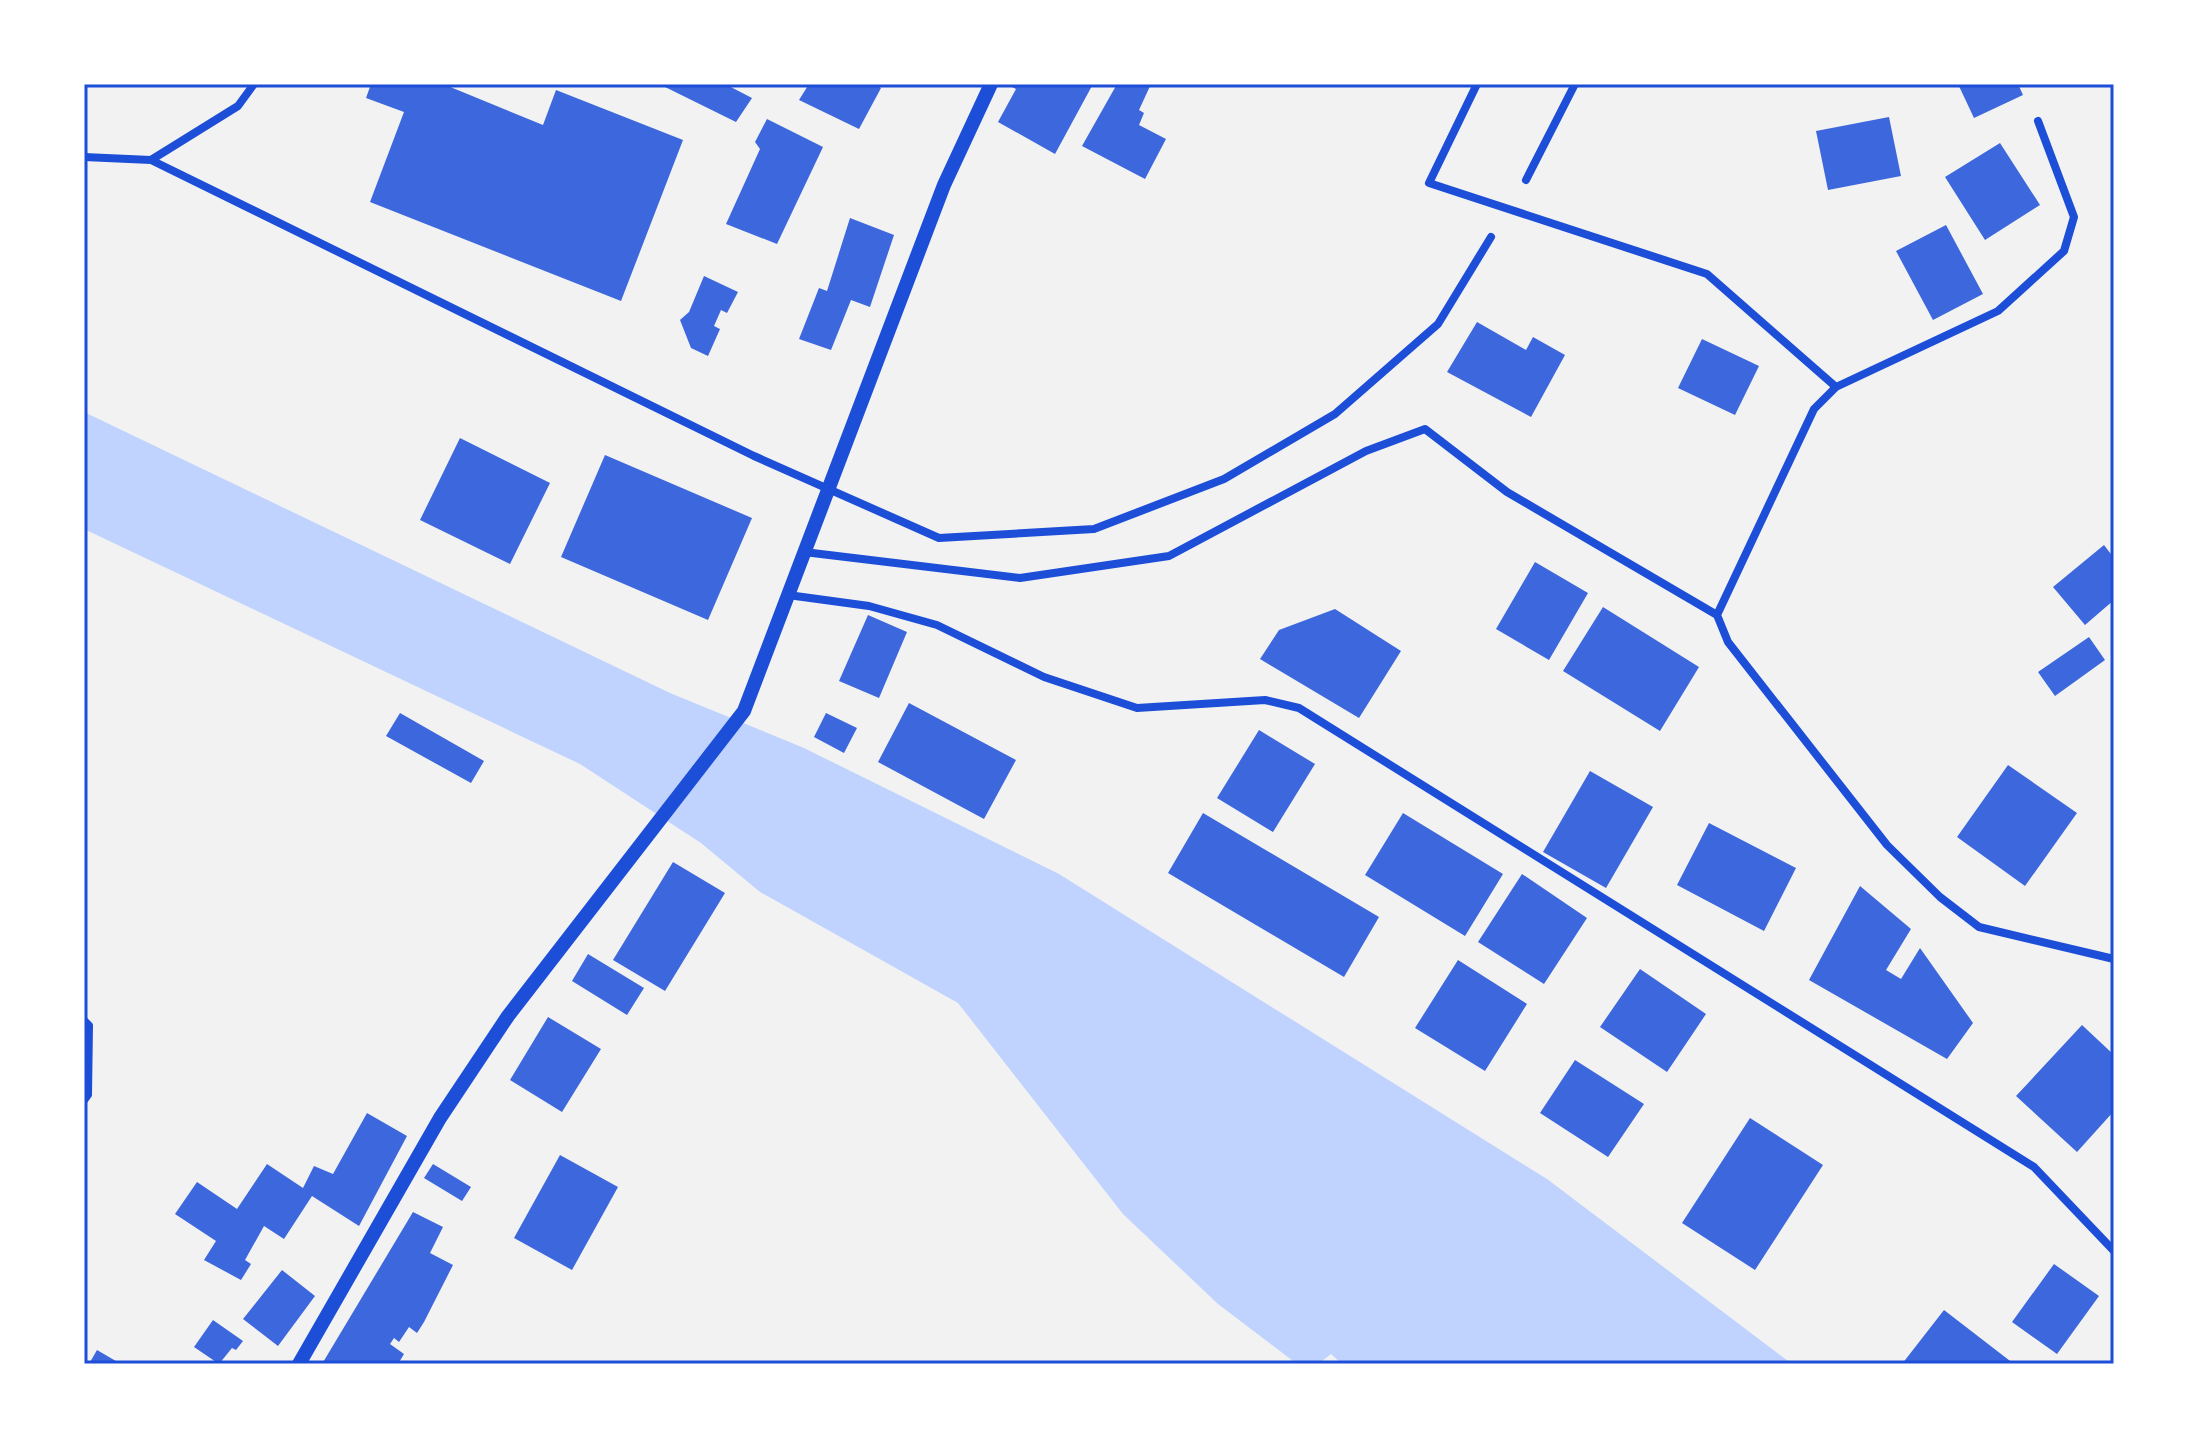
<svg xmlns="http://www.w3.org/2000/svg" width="2198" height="1448" font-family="'Source Serif 4',serif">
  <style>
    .water { fill: #bfd3fe }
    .building { fill: #3d67dc }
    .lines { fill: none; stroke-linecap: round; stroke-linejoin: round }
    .service { stroke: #1d4ed8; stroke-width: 6 }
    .minor { stroke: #1d4ed8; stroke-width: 8 }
    .tertiary { stroke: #1d4ed8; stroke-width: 14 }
    .neatline { fill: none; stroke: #1d4ed8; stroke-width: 3 }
  </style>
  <rect width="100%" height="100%" fill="#f2f2f2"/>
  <path class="water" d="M84 412 670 693 804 748 1059 874 1547 1179 1792 1364H1342L1331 1354 1318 1364H1297L1218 1304 1123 1214 958 1003 760 892 701 843 580 764 84 529Z"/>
  <path class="building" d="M371 84H443L543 125 556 90 683 140 621 301 370 202 404 112 366 98Z
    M659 84H725L752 98 736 122Z
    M809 84H875L881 88 859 129 799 100Z
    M1006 84H1093L1055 154 998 122 1016 89Z
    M1117 84H1151L1139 110 1144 113 1139 125 1166 139 1145 179 1082 146Z
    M1958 84H2018L2023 95 1974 118Z
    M1889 117 1901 176 1828 190 1816 131Z
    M767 119 823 147 777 244 726 224 760 149 755 142Z
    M2000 143 2040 205 1985 240 1945 177Z
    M850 218 894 235 870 307 851 300 831 350 799 339 819 288 827 291Z
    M1946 225 1983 294 1933 320 1896 251Z
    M704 276 738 292 727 313 721 310 714 326 720 329 708 356 691 348 680 320 689 312Z
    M1477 322 1526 350 1533 337 1565 355 1531 417 1447 372Z
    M1702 339 1759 366 1735 415 1678 388Z
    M460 438 550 483 510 564 420 520Z
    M605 455 752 518 708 620 561 557Z
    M2104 545 2114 558V600L2085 625 2053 587Z
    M1535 562 1588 593 1549 660 1496 629Z
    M1603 607 1699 667 1660 731 1563 671Z
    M1335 609 1401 651 1359 718 1260 659 1279 630Z
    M868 615 907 632 879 698 839 681Z
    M2089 637 2105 660 2055 696 2038 672Z
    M909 703 1016 760 984 819 878 762Z
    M400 713 484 761 471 783 386 736Z
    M826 713 857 728 844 753 814 737Z
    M1259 730 1315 764 1273 832 1217 798Z
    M2008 765 2077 813 2025 886 1957 837Z
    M1590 771 1653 807 1606 888 1543 852Z
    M1203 813 1379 917 1344 977 1168 873Z
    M1403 813 1503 874 1465 936 1365 875Z
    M1709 823 1796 868 1764 931 1677 885Z
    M673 862 725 893 665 991 613 960Z
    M1522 874 1587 918 1544 984 1478 942Z
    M1860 886 1911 929 1886 970 1901 979 1920 948 1973 1023 1947 1059 1809 980Z
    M588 954 644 988 627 1015 572 981Z
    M1458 960 1527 1004 1485 1071 1415 1028Z
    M1640 969 1706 1014 1667 1072 1600 1027Z
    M548 1017 601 1049 562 1112 510 1080Z
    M2082 1025 2114 1055V1111L2077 1152 2016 1096Z
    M1575 1060 1644 1104 1608 1157 1540 1113Z
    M367 1113 407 1136 359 1226 312 1196 284 1239 264 1226 245 1260 251 1264 241 1280 204 1260 216 1241 175 1214 197 1182 237 1209 267 1164 303 1188 314 1166 333 1174Z
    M1750 1118 1823 1165 1755 1270 1682 1223Z
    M560 1155 618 1187 572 1270 514 1238Z
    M433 1164 471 1187 462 1201 424 1178Z
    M413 1212 443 1227 430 1253 453 1265 424 1322 417 1333 409 1327 399 1342 394 1338 390 1344 404 1354 398 1364H322Z
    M2054 1264 2099 1296 2057 1354 2012 1322Z
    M282 1270 315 1296 278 1346 243 1319Z
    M1944 1310 2014 1364H1902Z
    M213 1320 243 1341 236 1350 232 1348 219 1364 194 1347Z
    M97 1350 121 1364H89Z"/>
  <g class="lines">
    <path class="service" d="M84 1019 90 1025 89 1095 84 1102"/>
    <path class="minor" d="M1477 84 1429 183 1707 274 1836 387
      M2038 121 2074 217 2064 251 1998 311 1836 387 1814 409 1717 615 1728 642 1887 845 1940 897 1979 927 2114 959
      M84 157 151 160 754 456 939 538 1094 529 1224 479 1335 414 1438 324 1491 237
      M151 160 238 106 254 84
      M1526 180 1575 84
      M804 552 1020 578 1169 556 1366 451 1425 429 1507 492 1717 615
      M788 595 869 606 937 625 1044 677 1137 708 1265 700 1299 708 2034 1167 2114 1251"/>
    <path class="tertiary" d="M299 1364 440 1118 508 1016 744 711 944 185 991 84"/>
  </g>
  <rect width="2198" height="1448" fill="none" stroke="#ffffff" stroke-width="172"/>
  <rect x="86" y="86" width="2026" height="1276" class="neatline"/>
</svg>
